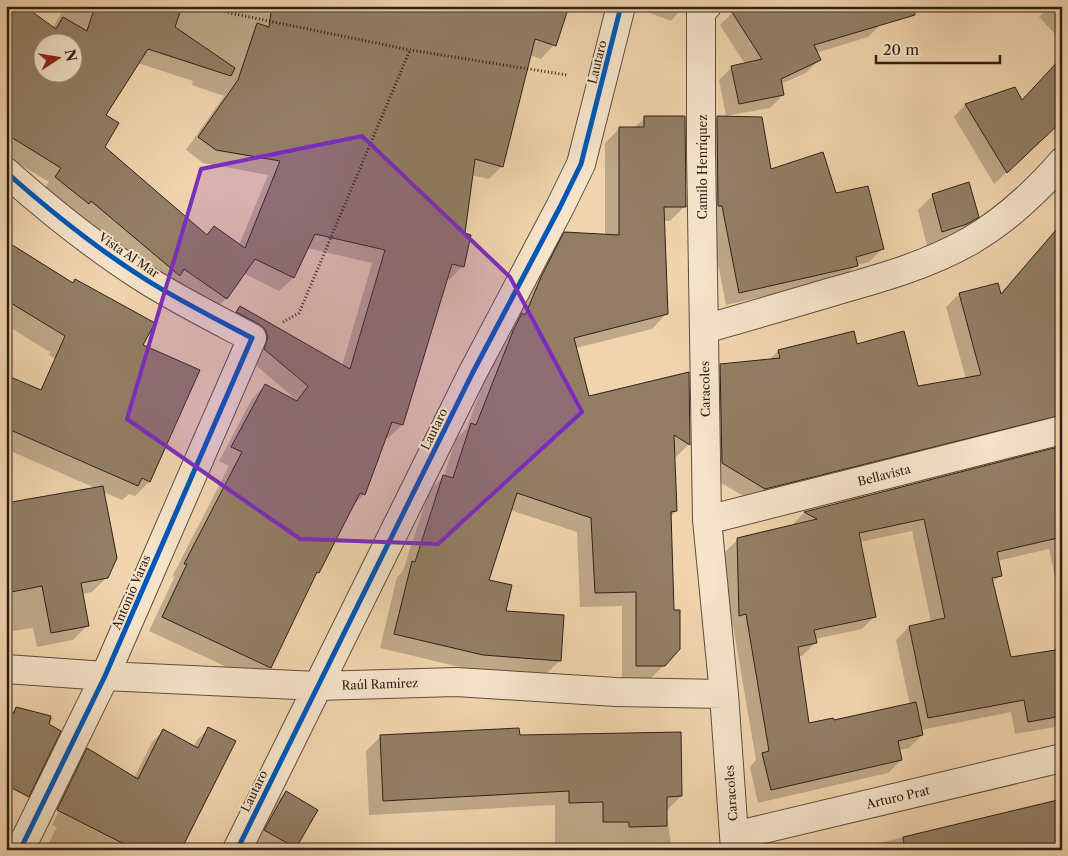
<svg xmlns="http://www.w3.org/2000/svg" width="1068" height="856" font-family="'Libre Caslon Text',serif">
  <style>
    .shadow { fill: #0003; fill-rule: evenodd }
    .building { fill: #937e65; stroke: #2e2118; fill-rule: evenodd }
    .lines { fill: none; stroke-linecap: round; stroke-linejoin: round }
    .street-casing { stroke: #5e4e3d; stroke-width: 30 }
    .path { stroke: #2e2118; stroke-width: 3; stroke-dasharray: 1 2.5; stroke-linecap: butt }
    .street { stroke: #f5e3ca; stroke-width: 28 }
    .cycleway-casing { stroke: #f5e3ca; stroke-width: 8 }
    .cycleway { stroke: #0057b8; stroke-width: 5 }
    .marked { fill: #7b2cbf; fill-opacity: 0.2; stroke: #7b2cbf; stroke-width: 4; stroke-linejoin: round }
    .labels { text-anchor: middle; dominant-baseline: central; stroke-width: 4; stroke-linejoin: round; paint-order: stroke }
    .street-label { font-size: 12px; fill: #2e2118; stroke: #f5e3ca }
  </style>
  <rect width="100%" height="100%" fill="#f0d4ad"/>
  <filter id="stains"><feTurbulence type="fractalNoise" baseFrequency=".004" numOctaves="4"/><feColorMatrix values="0 0 0 0 .2 0 0 0 0 .09 0 0 0 0 .02 0 0 0 .5 -.17"/></filter>
  <radialGradient id="worn" r=".72"><stop offset=".6" stop-color="#630" stop-opacity="0"/><stop offset="1" stop-color="#630" stop-opacity=".3"/></radialGradient>
  <path class="shadow" d="M6 6 53 28 65 6H475L554 45 541 59 530 55 502 166 489 179 471 175 463 234V266L450 279H446L402 425 388 438 386 437 364 494 352 507 318 572 314 577 270 667 257 681 149 631 175 576 172 577 229 466 219 461 252 399 265 385 299 402 252 362 227 321 241 307 342 366 372 263 307 248 293 278 279 291 243 273 226 299 212 312 42 191 49 182 6 156V147L9 142 6 141ZM42 42H72V72H42ZM138 63 193 81 192 85 224 96 186 150 203 163 268 175 239 245 214 227 205 236 103 147 104 116Z
    M637 6H684L671 21 637 8Z
    M1042 6H1062V41L1039 17 1045 11Z
    M732 13 880 25 868 37 816 53 819 60 806 73 781 84 783 95 770 108 726 116 719 80 732 67 745 64 720 25Z
    M1014 89 1036 144 994 184 954 117 965 105Z
    M645 118 685 206 670 221H663L666 314 652 329 576 348 588 398 688 373 689 444 674 459 676 511 670 517 664 665 649 680H622V606L580 607 577 532 510 510 487 581 504 613 560 660 545 675 468 669 380 648 397 577 403 571 429 491 444 476 456 439 466 429 498 346 550 249 565 234 605 235V143L620 128H634Z
    M717 118 770 171 835 195 882 249 869 262 856 265 843 278 726 305 709 219 704 131Z
    M933 195 978 216 963 231 951 239 927 246 918 210Z
    M1062 223V434L752 501 709 476 708 378 721 365 768 361 778 351 853 333 856 345 917 388 966 379 946 307 959 294 997 284 1000 295Z
    M6 243 72 284 75 281 142 345 166 424 49 355 50 352 6 325Z
    M6 377 149 482 135 496 129 494 122 500 103 492 107 577 92 592 82 594 88 625 73 640 37 647 33 628 6 632V504L95 488 6 449Z
    M1062 447V609L1049 549 997 561 1000 575 992 583 1010 659 1062 650V726L1015 734 1011 712 921 730 922 735 909 748 899 750 901 760 888 773 758 803 750 767 756 760 733 626 727 628 725 552 738 539 792 525 804 513ZM912 531 931 622 909 627 896 640 910 705 833 722 808 725 798 656H802L815 643V639L862 629 875 616 860 542Z
    M6 710 25 711 53 718 13 788 6 795Z
    M208 729 190 830 191 831 181 850H45L57 827 52 825 82 764 134 778 152 742 163 731 193 747 197 740Z
    M519 736 681 796 666 811 672 850H555V805L369 815 366 751 380 737Z
    M286 792 317 811 294 850H248L271 807Z
    M1029 807 1062 850H850Z"/>
  <path class="building" d="M6 6H24L56 29 63 17 87 31 95 6H182L175 27 235 68 231 76 148 49 106 115 119 123 105 147 207 235 214 226 245 248 280 161 216 150 198 137 238 80 257 23 269 27 272 6H569L556 46 535 39 503 167 475 159 465 233 471 235 464 267 452 264 403 425 392 422 365 495 360 493 319 573 317 572 271 668 162 617 187 564H184L242 452 231 447 265 384 297 401 308 386 264 349 268 337 265 329 259 324 236 312 240 306 350 369 385 250 315 234 294 278 255 259 227 299 184 269 180 276 91 201 89 204 55 177 61 168 6 134ZM42 42H72V72H42Z
    M728 6H914L915 15 814 45 821 60 781 79 784 95 739 104 731 66 762 59Z
    M1062 57V121L1007 173 965 104 1015 87 1022 100Z
    M644 116H685L686 207H664L668 314 574 338 589 396 689 372 690 445 674 435 677 511 671 512 674 610H680V649L665 666H636V592L595 593 591 518 517 493 489 580 512 585 506 611 564 615 561 661 483 655 394 634 412 561 415 562 443 475 453 478 471 423 476 425 513 331 522 313 525 315 542 275 564 232 619 235V127H644Z
    M717 116 762 117 771 169 823 152 836 193 868 186 884 249 856 257 858 266 739 293 722 206H718Z
    M969 182 979 217 967 224 942 232 932 194Z
    M1062 223V415L765 489 722 463 720 364 780 358 778 350 854 331 857 344 904 331 918 386 981 375 959 293 998 283 1001 294Z
    M6 241 73 283 75 279 155 323 143 345 200 370 150 482 142 478 138 486 6 428V375L41 390 65 336 6 300Z
    M1062 446V537L997 552 1002 576 992 578 1011 657 1062 649V716L1028 722 1024 700 928 718 909 626 945 618 924 519 859 533 876 617 814 630 817 643 798 647 809 723 833 718 834 720 916 702 923 735 898 741 902 760 771 790 762 753 769 751 746 614 739 616 737 538 817 519 804 512Z
    M103 486 117 558 108 578 81 583 89 626 51 633 42 586 6 593V503Z
    M16 707 51 716 49 724 61 731 29 797 6 785V712L14 713Z
    M208 727 236 741 181 850H136L57 810 87 748 138 779 163 729 198 748Z
    M519 728 520 735 681 732 682 796 667 797V826L629 827V822H603V802L569 803V791L383 801 380 735Z
    M286 791 318 810 296 848 264 830Z
    M1062 799V850H905L903 837Z"/>
  <g class="lines">
    <defs>
      <path id="street" d="M707 6 701 12V151L707 520 724 694 735 850
        M6 172C50 211 96 248 145 279 180 301 216 319 252 338L105 676 20 850
        M704 329C747 317 791 304 835 291 881 278 928 265 970 241 1006 220 1035 193 1062 162
        M707 520 1062 430
        M6 669 105 676 317 686 456 682 616 692 724 694
        M734 836 1062 758
        M237 850 472 374 560 207 581 164 621 6"/>
    </defs>
    <use href="#street" class="street-casing"/>
    <path class="path" d="M208 6 230 13 410 50 567 75
      M283 322 299 313 410 50"/>
    <use href="#street" class="street"/>
    <defs>
      <path id="cycleway" d="M6 172C50 211 96 248 145 279 180 301 216 319 252 338L105 676 20 850
        M237 850 472 374 560 207 581 164 621 6"/>
    </defs>
    <use href="#cycleway" class="cycleway-casing"/>
    <use href="#cycleway" class="cycleway"/>
  </g>
  <path class="marked" d="M362 136 510 277 582 412 438 544 300 539 127 419 201 169Z"/>
  <g class="labels">
    <g class="street-label">
      <text transform="translate(597 62) rotate(-76)">Lautaro</text>
      <text transform="translate(702 167) rotate(-90)">Camilo Henríquez</text>
      <text transform="translate(129 255) rotate(34)">Vista Al Mar</text>
      <text transform="translate(705 389) rotate(-91)">Caracoles</text>
      <text transform="translate(434 429) rotate(-64)">Lautaro</text>
      <text transform="translate(884 475) rotate(-14)">Bellavista</text>
      <text transform="translate(131 592) rotate(-67)">Antonio Varas</text>
      <text transform="translate(380 684) rotate(-2)">Raúl Ramírez</text>
      <text transform="translate(254 791) rotate(-64)">Lautaro</text>
      <text transform="translate(731 793) rotate(-94)">Caracoles</text>
      <text transform="translate(898 797) rotate(-13)">Arturo Prat</text>
    </g>
  </g>
  <rect width="1068" height="856" fill="none" stroke="#f0d4ad" stroke-width="25"/>
  <rect x="8" y="8" width="1053" height="841" fill="none" stroke="#2e2118" stroke-width="2.5"/>
  <rect x="12" y="12" width="1043" height="831" fill="none" stroke="#2e2118"/>
  <g transform="translate(58 58) rotate(78)"><circle r="24" fill="#f5e3ca" stroke="#a59583"/>
  <path d="M0-4L9 19L0 12L-9 19Z" fill="#8f2418"/>
  <text y="-8" font-size="14" font-weight="bold" text-anchor="middle" fill="#2e2118">N</text>
  </g>
  <path d="M876 55v8h124v-8" fill="none" stroke="#2e2118" stroke-width="2.5"/>
  <text x="883" y="55" font-size="15" fill="#2e2118" stroke="#f5e3ca" stroke-width="4" paint-order="stroke">20 m</text>
  <rect width="100%" height="100%" filter="url(#stains)"/>
  <rect width="100%" height="100%" fill="url(#worn)"/>
</svg>
